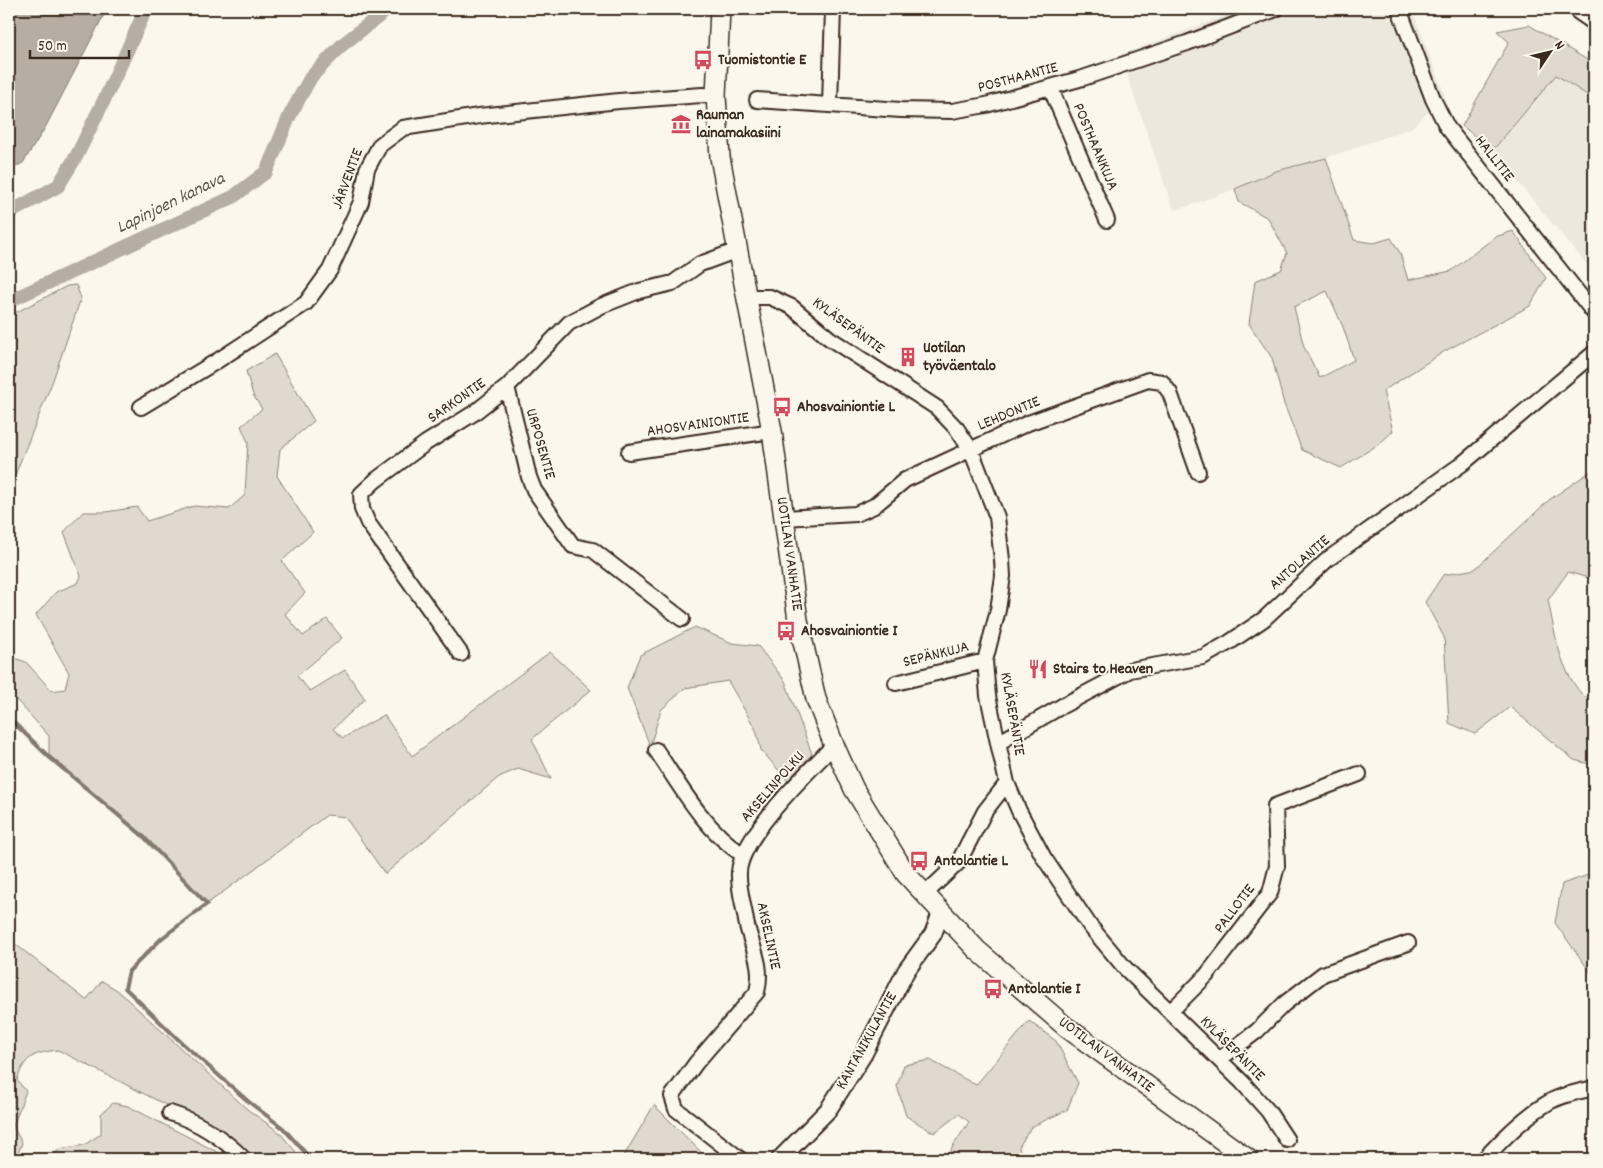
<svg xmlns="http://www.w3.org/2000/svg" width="1603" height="1168" font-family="Dekko,sans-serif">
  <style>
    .built { fill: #ede8dd }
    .green { fill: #dfd9ce; stroke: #8d8276; fill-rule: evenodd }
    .water { fill: #b6aea2; stroke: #85796d }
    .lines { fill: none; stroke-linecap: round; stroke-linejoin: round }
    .stream { stroke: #85796d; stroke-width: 4 }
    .canal { stroke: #b6aea2; stroke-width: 14 }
    .minor-casing { stroke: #3b2a1e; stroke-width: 18 }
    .tertiary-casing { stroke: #3b2a1e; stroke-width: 20 }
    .secondary-casing { stroke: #3b2a1e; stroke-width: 22 }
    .trunk-casing { stroke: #3b2a1e; stroke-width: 26 }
    .minor { stroke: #fbf7ec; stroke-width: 14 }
    .tertiary { stroke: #fbf7ec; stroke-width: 16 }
    .secondary { stroke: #fbf7ec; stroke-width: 19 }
    .trunk { stroke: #fbf7ec; stroke-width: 22 }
    .labels { text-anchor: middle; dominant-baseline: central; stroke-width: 4; stroke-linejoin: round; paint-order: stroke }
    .poi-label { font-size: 16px; font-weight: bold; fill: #3b2a1e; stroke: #fbf7ec; text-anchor: start }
    .street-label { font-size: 16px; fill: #3b2a1e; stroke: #fbf7ec }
    .water-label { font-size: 18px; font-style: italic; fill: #605246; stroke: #fbf7ec }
  </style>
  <rect width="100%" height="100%" fill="#fbf7ec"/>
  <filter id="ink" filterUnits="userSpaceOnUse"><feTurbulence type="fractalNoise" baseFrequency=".02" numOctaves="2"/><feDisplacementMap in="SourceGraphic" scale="10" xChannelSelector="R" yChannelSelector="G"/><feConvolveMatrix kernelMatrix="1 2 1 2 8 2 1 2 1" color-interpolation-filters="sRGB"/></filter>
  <g filter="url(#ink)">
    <path class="built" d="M1243 9H1412L1445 96 1411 128 1326 158 1276 171 1235 189 1174 211 1120 55Z
      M1556 74 1587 95 1594 92V273L1510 173 1493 150Z"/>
    <path class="green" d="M1529 25 1594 64V92L1587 95 1556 75 1493 150 1462 126 1509 42 1497 31Z
      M1326 158 1354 240 1374 243 1391 238 1400 253 1408 280 1451 271 1495 237 1513 231 1546 278 1530 306 1445 351 1383 391 1393 431 1379 444 1341 468 1302 450 1284 404 1272 358 1249 324 1255 281 1281 270 1287 253 1268 218 1239 202 1235 189 1276 171ZM1327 291 1343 327 1354 360 1320 378 1304 347 1294 307Z
      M76 285 81 298 53 380 9 490V316L67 286Z
      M275 354 314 421 280 449 277 476 313 532 282 561 305 593 285 614 303 636 327 619 342 638 297 676 310 691 345 670 365 699 333 729 343 738 384 715 412 756 550 652 591 690 532 739 551 779 518 769 499 777 385 874 345 817 327 815 207 904 143 836 49 757V736L9 692V656L26 662 52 691 65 689 69 673 36 615 56 592 78 583 81 576 64 532 83 512H106L137 507 147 521 194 506 229 509 245 495 248 442 241 426 262 409 253 395 246 371Z
      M1594 469V577L1592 579 1568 572 1548 600C1556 638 1561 681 1594 705V765L1574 760 1510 707 1475 734 1449 723 1444 637 1425 602 1443 575 1475 569 1549 500Z
      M695 627 732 643 758 646 785 681 812 754 788 781 761 750 756 730 728 681 685 688 661 710 650 746 627 688 640 655Z
      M1594 873V977L1555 923 1562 884Z
      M9 939 86 1000 102 981 117 990 247 1109 279 1132 302 1159H255L170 1107 58 1050C34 1053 25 1056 17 1080L26 1091 13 1126 22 1143 16 1159H9Z
      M1029 1021 1056 1041 1078 1083 1067 1110 1031 1127 1019 1147 1022 1159H947L953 1146 969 1122 959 1114 934 1133 906 1116 897 1086 904 1065 930 1060 976 1085Z
      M113 1103 128 1106 231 1159H51L59 1149 84 1145 101 1134V1114Z
      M654 1105 706 1157 709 1159H622Z"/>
    <path class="water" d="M9 9H107L45 128 23 163 9 170Z"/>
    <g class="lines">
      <path class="stream" d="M9 718 49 757 143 836 207 904 162 938 129 971 125 988 182 1043 249 1102 283 1128 311 1159"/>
      <path class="canal" d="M9 213 58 186 77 155 109 90 146 9
        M9 301 233 197 266 172 290 115 311 77 342 45 388 9"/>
      <defs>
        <path id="minor" d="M1399 9 1433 99 1447 127 1594 313
          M1050 87 1107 220
          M757 100 901 110 952 111 986 105 1083 78 1187 43 1276 9
          M830 104 833 9
          M747 297H770L792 307 829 338 937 408 957 429 971 450 997 517 1002 560 1003 576 998 610 985 661 988 696 998 743 1007 783 1019 811 1044 858 1090 926 1125 968 1242 1082 1268 1111 1287 1140
          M507 387 529 477 534 490 573 546 593 550 682 619
          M141 407 217 361 306 303 330 270 361 202 367 169 380 145 403 128 479 116 619 101 702 95 716 96
          M629 452 772 431
          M784 518 856 514 874 506 905 480 1028 423 1148 380 1162 382 1170 393 1198 472
          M461 654 368 523 362 509 361 494 376 480 426 443 474 413 507 387 569 323 601 306 639 291 673 283 700 264 738 250
          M896 683 985 661
          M998 743 1062 706 1130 670 1203 657 1230 642 1264 619 1328 559 1462 464 1594 353
          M656 750C682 789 704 829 743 855
          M924 895 958 863 985 811 1007 783
          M1170 1012 1206 976 1270 893 1277 866 1275 806 1359 774
          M1220 1059 1257 1031 1284 1004 1323 974 1408 943
          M170 1113C199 1122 223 1138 244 1159
          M740 1159 676 1109 672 1096 696 1063 757 992C764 964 751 947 746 921 744 906 738 888 739 872 741 836 808 772 834 745
          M1484 1159C1502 1140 1523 1118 1546 1104 1560 1095 1578 1092 1594 1088"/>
        <path id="tertiary" d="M780 1159 828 1110 863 1055 906 971 933 934 941 913"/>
        <path id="secondary" d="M720 9 716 96 720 157 772 431 798 620 816 699 834 745 854 789 906 874 977 950 1066 1027 1248 1159"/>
        <path id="trunk" d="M1581 9 1594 18"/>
      </defs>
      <use href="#minor" class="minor-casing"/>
      <use href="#tertiary" class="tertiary-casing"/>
      <use href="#secondary" class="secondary-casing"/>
      <use href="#trunk" class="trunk-casing"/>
      <use href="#minor" class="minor"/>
      <use href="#tertiary" class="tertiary"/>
      <use href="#secondary" class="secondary"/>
      <use href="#trunk" class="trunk"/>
    </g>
  </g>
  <defs>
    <symbol id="bus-bare" viewBox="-9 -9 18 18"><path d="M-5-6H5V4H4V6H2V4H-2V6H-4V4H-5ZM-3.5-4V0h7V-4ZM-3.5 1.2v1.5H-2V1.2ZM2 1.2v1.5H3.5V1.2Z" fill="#d1495b" stroke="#fbf7ec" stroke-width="2.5" paint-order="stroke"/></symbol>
    <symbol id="museum-bare" viewBox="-9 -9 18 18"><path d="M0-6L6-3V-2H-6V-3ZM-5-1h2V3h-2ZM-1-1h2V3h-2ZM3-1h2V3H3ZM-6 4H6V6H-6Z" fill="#d1495b" stroke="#fbf7ec" stroke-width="2.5" paint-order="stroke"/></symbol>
    <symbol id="building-bare" viewBox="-9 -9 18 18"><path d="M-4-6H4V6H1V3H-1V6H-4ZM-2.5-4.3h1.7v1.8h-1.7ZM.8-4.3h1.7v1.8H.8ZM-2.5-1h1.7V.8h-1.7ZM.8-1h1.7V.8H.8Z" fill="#d1495b" stroke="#fbf7ec" stroke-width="2.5" paint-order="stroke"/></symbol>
    <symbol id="restaurant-bare" viewBox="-9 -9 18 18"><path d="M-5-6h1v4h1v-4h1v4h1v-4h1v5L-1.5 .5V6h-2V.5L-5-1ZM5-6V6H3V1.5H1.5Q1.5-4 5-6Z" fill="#d1495b" stroke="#fbf7ec" stroke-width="2.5" paint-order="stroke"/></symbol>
  </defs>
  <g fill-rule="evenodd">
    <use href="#bus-bare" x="689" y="46" width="28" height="28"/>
    <use href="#museum-bare" x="667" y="110" width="28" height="28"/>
    <use href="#building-bare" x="894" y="343" width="28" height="28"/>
    <use href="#bus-bare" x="768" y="393" width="28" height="28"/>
    <use href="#bus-bare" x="772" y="617" width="28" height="28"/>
    <use href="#restaurant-bare" x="1024" y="655" width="28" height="28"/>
    <use href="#bus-bare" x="905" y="847" width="28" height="28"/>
    <use href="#bus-bare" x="979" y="975" width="28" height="28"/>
  </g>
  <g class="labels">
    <g class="poi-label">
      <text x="718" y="60">Tuomistontie E</text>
      <text x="696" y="115">Rauman<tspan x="696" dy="18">lainamakasiini</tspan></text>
      <text x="923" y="348">Uotilan<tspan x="923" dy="18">työväentalo</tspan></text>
      <text x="797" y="407">Ahosvainiontie L</text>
      <text x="801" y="631">Ahosvainiontie I</text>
      <text x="1053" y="669">Stairs to Heaven</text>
      <text x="934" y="861">Antolantie L</text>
      <text x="1008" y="989">Antolantie I</text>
    </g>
    <g class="street-label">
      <text transform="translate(1018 78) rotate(-15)">POSTHAANTIE</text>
      <text transform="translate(1095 147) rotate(67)">POSTHAANKUJA</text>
      <text transform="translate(1494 159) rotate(52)">HALLITIE</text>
      <text transform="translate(348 179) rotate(-70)">JÄRVENTIE</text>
      <text transform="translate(848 326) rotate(36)">KYLÄSEPÄNTIE</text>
      <text transform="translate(457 401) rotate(-35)">SARKONTIE</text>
      <text transform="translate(1009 414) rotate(-23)">LEHDONTIE</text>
      <text transform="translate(698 425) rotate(-8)">AHOSVAINIONTIE</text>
      <text transform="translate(540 444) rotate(74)">URPOSENTIE</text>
      <text transform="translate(789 554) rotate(82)">UOTILAN VANHATIE</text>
      <text transform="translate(1300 563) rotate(-41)">ANTOLANTIE</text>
      <text transform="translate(936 655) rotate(-14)">SEPÄNKUJA</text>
      <text transform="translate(1012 714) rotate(80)">KYLÄSEPÄNTIE</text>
      <text transform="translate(773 787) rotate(-49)">AKSELINPOLKU</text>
      <text transform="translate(1235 909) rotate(-53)">PALLOTIE</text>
      <text transform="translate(768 936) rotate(78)">AKSELINTIE</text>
      <text transform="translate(867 1041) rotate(-61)">KANTANIKULANTIE</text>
      <text transform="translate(1232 1049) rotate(45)">KYLÄSEPÄNTIE</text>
      <text transform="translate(1106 1055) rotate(37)">UOTILAN VANHATIE</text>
    </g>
    <g class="water-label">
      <text transform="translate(171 204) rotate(-26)">Lapinjoen kanava</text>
    </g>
  </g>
  <rect width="1603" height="1168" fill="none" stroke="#fbf7ec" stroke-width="30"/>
  <rect x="15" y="15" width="1573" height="1138" fill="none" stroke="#3b2a1e" stroke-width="2" filter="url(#ink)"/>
  <g transform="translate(1550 52) rotate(55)" stroke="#fbf7ec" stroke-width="4" paint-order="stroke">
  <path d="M0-4L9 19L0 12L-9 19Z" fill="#3b2a1e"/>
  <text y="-8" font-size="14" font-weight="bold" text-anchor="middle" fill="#3b2a1e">N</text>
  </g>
  <path d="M30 50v8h99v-8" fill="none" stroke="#3b2a1e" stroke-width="2.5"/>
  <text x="38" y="50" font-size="15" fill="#3b2a1e" stroke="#fbf7ec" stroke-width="4" paint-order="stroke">50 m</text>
</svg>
